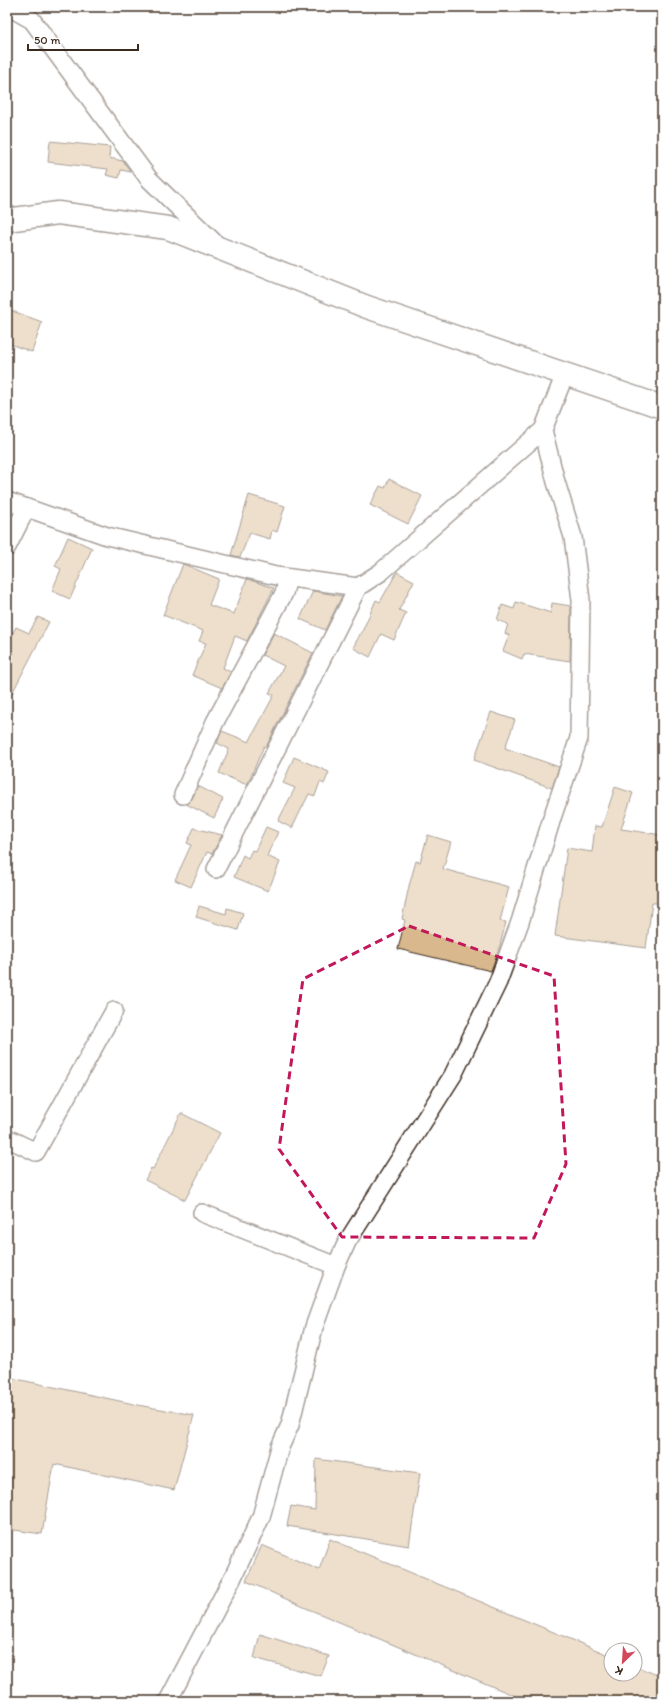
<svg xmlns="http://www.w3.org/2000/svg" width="669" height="1708" font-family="Itim,sans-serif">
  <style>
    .building { fill: #d8b88c; stroke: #3b2a1e }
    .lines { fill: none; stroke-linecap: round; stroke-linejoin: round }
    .street-casing { stroke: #3b2a1e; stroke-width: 20 }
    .secondary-casing { stroke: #3b2a1e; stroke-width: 25 }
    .street { stroke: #fff; stroke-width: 17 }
    .secondary { stroke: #fff; stroke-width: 22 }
    .marked { fill: none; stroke: #c2185b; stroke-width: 3; stroke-dasharray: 8 5; stroke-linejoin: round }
  </style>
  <rect width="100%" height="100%" fill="#fff"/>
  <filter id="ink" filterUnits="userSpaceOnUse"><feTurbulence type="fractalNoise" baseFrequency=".025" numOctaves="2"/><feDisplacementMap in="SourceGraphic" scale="8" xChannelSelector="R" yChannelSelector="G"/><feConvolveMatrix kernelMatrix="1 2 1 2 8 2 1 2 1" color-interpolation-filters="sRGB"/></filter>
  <g filter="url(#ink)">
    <path class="building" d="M50 141 110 147 109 158 123 161 131 172 121 170 119 178 106 175 108 169 48 162Z
      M7 309 42 322 32 352 7 343Z
      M389 479 422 496 408 524 370 505 380 486 385 488Z
      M249 495 285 506 277 532 272 530 270 539 250 533 240 557 231 555Z
      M68 537 92 548 70 599 52 591 61 569 55 566Z
      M183 564 219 579 209 605 234 614 247 579 274 588 247 641 235 636 223 668 231 672 222 688 192 675 206 643 199 641 203 631 163 615Z
      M397 572 414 581 399 610 406 613 394 640 381 634 370 657 353 648 360 634H361L376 600 380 602Z
      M313 591 342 596 325 630 300 619Z
      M516 602 551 613 552 603 571 606 570 661 524 654 522 659 503 651 509 635 505 634 508 624 497 620 502 605 514 609Z
      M38 617 49 622 7 703V644L16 627 29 633Z
      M274 633 313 653 266 747 264 746 247 785 219 773 229 749 217 743 222 731 249 742 274 695 269 693 284 666 262 655Z
      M491 712 515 720 505 748 559 767 552 788 474 760Z
      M294 757 329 772 324 784 320 782 315 796 309 794 292 828 278 821 295 788 283 783Z
      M198 786 223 799 214 818 186 804 192 799Z
      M615 787 633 793 621 829 662 835V864L657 903H652L646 948 555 936 567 848 592 852 595 826 602 827Z
      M266 827 278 832 267 856 280 862 268 891 234 877 243 855 248 858 252 850 255 851Z
      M194 828 222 835 212 854 207 852 191 887 175 880 191 845 187 843Z
      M428 835 451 842 443 869 509 887 500 921 506 922 499 949 491 971 398 949 405 920 402 919 409 886 416 861 420 862Z
      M199 906 226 914 227 908 243 913 238 930 196 917Z
      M181 1113 220 1133 185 1200 145 1180 151 1168 153 1169Z
      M7 1377 143 1406 194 1415 174 1490 54 1464 42 1534 7 1529Z
      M316 1459 420 1473 409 1546 287 1526 291 1506 315 1510Z
      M330 1539 611 1656V1674H635V1666L662 1677V1701H527L306 1608 246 1581 262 1545 319 1570Z
      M260 1634 329 1656 321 1676 254 1658Z"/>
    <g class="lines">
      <defs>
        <path id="street" d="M9 7 32 20 149 179 218 246
          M7 501 107 536 276 576 358 587
          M7 547 26 509
          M183 795 215 722 284 593 288 578
          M216 869 358 587 381 572 543 430
          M7 1138 36 1152 114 1011
          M202 1213 336 1266
          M168 1701 233 1577 261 1517 280 1447 290 1425 314 1327 336 1266 347 1242 453 1075 498 982 520 922 553 815 579 738 581 600 573 537 556 482 543 430 565 374"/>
        <path id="secondary" d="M7 220 58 213 168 228 367 307 662 407"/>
      </defs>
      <use href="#street" class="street-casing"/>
      <use href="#secondary" class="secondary-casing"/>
      <use href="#street" class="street"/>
      <use href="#secondary" class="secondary"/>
    </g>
  </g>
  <path d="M0 0H669V1708H0ZM409 926 554 976 566 1164 534 1238 342 1237 279 1149 303 979Z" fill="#fff" fill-opacity=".55" fill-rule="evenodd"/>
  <path class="marked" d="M409 926 554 976 566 1164 534 1238 342 1237 279 1149 303 979Z"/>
  <rect width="669" height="1708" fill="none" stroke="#fff" stroke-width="24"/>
  <rect x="12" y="12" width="645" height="1684" fill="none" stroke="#3b2a1e" stroke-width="1.5" filter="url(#ink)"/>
  <g transform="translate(623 1662) rotate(205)"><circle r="19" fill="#ffffff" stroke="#b1aaa5"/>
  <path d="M0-3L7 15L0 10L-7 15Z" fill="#d1495b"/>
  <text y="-6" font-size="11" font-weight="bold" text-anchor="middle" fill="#3b2a1e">K</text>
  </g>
  <path d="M28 44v6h110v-6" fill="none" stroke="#3b2a1e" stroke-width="2"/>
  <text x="34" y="44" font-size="12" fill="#3b2a1e" stroke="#ffffff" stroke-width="3" paint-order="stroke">50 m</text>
</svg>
